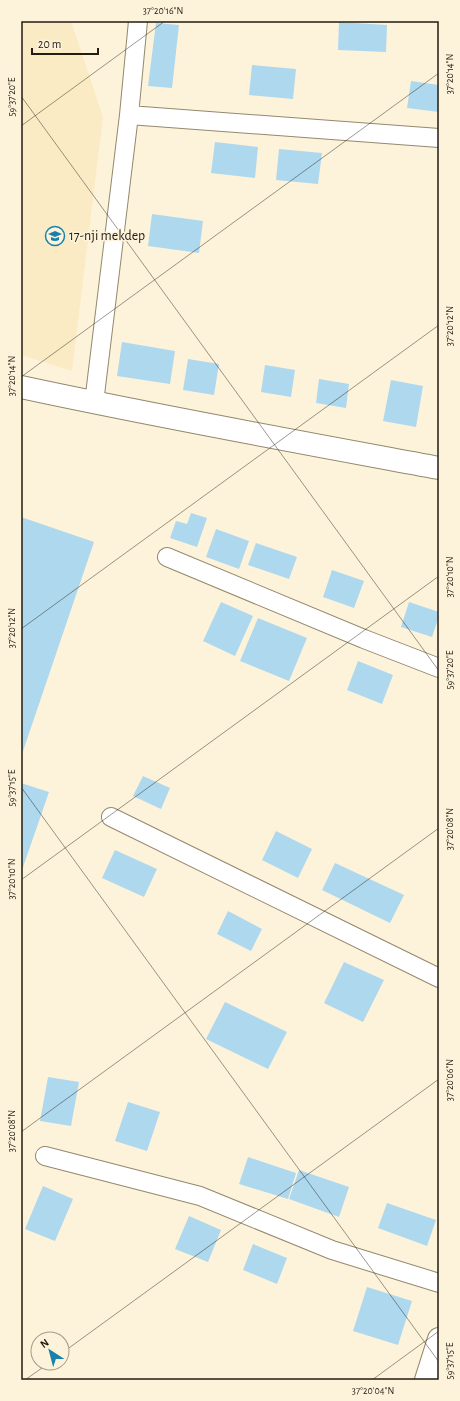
<svg xmlns="http://www.w3.org/2000/svg" width="460" height="1401" font-family="'Alegreya Sans',sans-serif">
  <style>
    .built { fill: #fbebc5 }
    .building { fill: #aed8ee }
    .lines { fill: none; stroke-linecap: round; stroke-linejoin: round }
    .street-casing { stroke: #94886d; stroke-width: 20 }
    .secondary-casing { stroke: #94886d; stroke-width: 24 }
    .street { stroke: #fff; stroke-width: 18 }
    .secondary { stroke: #fff; stroke-width: 22 }
    .ticks { fill: none; stroke: #221d12; stroke-width: 1; stroke-opacity: 0.45 }
    .labels { text-anchor: middle; dominant-baseline: central; stroke-width: 3; stroke-linejoin: round; paint-order: stroke }
    .poi-label { font-size: 14px; fill: #221d12; stroke: #fdf3db; text-anchor: start }
    .neatline { fill: none; stroke: #221d12; stroke-width: 1.5 }
    .ticks-label { font-size: 10px; text-anchor: middle; fill: #221d12 }
  </style>
  <rect width="100%" height="100%" fill="#fdf3db"/>
  <path class="built" d="M21 21H71L103 117 72 371 21 355Z"/>
  <path class="building" d="M339 22 387 25 386 52 338 50Z
    M156 23 179 25 172 88 148 86Z
    M252 65 296 69 293 99 249 95Z
    M411 81 439 85V112L407 108Z
    M215 142 258 147 255 178 211 173Z
    M279 149 322 153 318 184 276 180Z
    M152 214 203 221 199 253 148 246Z
    M122 342 175 351 170 384 117 376Z
    M188 359 219 364 214 395 183 390Z
    M265 365 295 370 291 397 261 392Z
    M319 379 349 384 346 408 316 403Z
    M391 380 423 386 416 427 383 421Z
    M191 513 207 518 197 547 170 538 176 521 187 524Z
    M21 517 94 542 21 757Z
    M216 529 249 541 239 569 206 557Z
    M256 543 297 557 289 579 248 565Z
    M332 570 364 581 354 608 323 597Z
    M221 602 253 616 235 656 203 641Z
    M409 602 439 612V616L432 637 401 627Z
    M258 618 307 638 289 681 240 661Z
    M358 661 393 675 382 704 347 690Z
    M143 776 170 788 161 809 133 796Z
    M21 783 49 792 21 873Z
    M276 831 312 849 298 878 262 860Z
    M115 850 157 869 144 897 102 878Z
    M335 863 404 895 390 923 322 890Z
    M228 911 262 929 251 951 217 934Z
    M344 962 384 980 363 1022 324 1003Z
    M225 1002 287 1032 268 1069 206 1039Z
    M48 1077 79 1082 71 1126 40 1121Z
    M128 1102 160 1112 147 1151 115 1141Z
    M248 1157 296 1173 288 1199 239 1184Z
    M299 1170 349 1187 339 1217 289 1199Z
    M43 1186 73 1199 55 1241 25 1229Z
    M387 1203 436 1220 427 1246 378 1228Z
    M189 1216 221 1230 208 1262 175 1249Z
    M253 1244 287 1258 277 1284 243 1270Z
    M367 1287 412 1301 398 1345 353 1331Z"/>
  <g class="lines">
    <defs>
      <path id="street" d="M129 115 439 138
        M94 403 129 115 138 21
        M167 557 364 639 439 668
        M111 817 439 978
        M45 1156 200 1196 332 1250 439 1283"/>
      <path id="secondary" d="M21 387C160 417 299 442 439 468
        M426 1380 439 1339"/>
    </defs>
    <use href="#street" class="street-casing"/>
    <use href="#secondary" class="secondary-casing"/>
    <use href="#street" class="street"/>
    <use href="#secondary" class="secondary"/>
  </g>
  <path class="ticks" d="M21 96 439 671M21 126 165 21M21 377 439 73M21 629 439 325M21 787 439 1362M21 880 439 576M21 1132 439 828M62 1353 439 1079M25 1380 49 1363M372 1380 439 1331"/>
  <defs>
    <symbol id="school-ring" viewBox="-11 -11 22 22"><circle r="9.5" fill="#fdf3db" stroke="#1982ab" stroke-width="1.5"/><path d="M0-5L7-2L0 1L-7-2ZM-4 1L0 2.5L4 1V4Q0 6-4 4Z" fill="#1982ab"/></symbol>
  </defs>
  <g fill-rule="evenodd">
    <use href="#school-ring" x="44" y="225" width="22" height="22"/>
  </g>
  <g class="labels">
    <g class="poi-label">
      <text x="69" y="236">17-nji mekdep</text>
    </g>
  </g>
  <rect width="460" height="1401" fill="none" stroke="#fdf3db" stroke-width="44"/>
  <g transform="translate(50 1351) rotate(324)"><circle r="19" fill="#fdf3db" stroke="#a59d8b"/>
  <path d="M0-3L7 15L0 10L-7 15Z" fill="#1982ab"/>
  <text y="-6" font-size="11" font-weight="bold" text-anchor="middle" fill="#221d12">N</text>
  </g>
  <path d="M32 48v6h66v-6" fill="none" stroke="#221d12" stroke-width="2"/>
  <text x="38" y="48" font-size="12" fill="#221d12" stroke="#fdf3db" stroke-width="3" paint-order="stroke">20 m</text>
  <rect x="22" y="22" width="416" height="1357" class="neatline"/>
  <g class="ticks-label">
    <text x="163" y="14">37°20'16"N</text>
    <text transform="translate(449 74) rotate(-90)" y="4">37°20'14"N</text>
    <text transform="translate(11 97) rotate(-90)" y="4">59°37'20"E</text>
    <text transform="translate(449 326) rotate(-90)" y="4">37°20'12"N</text>
    <text transform="translate(11 376) rotate(-90)" y="4">37°20'14"N</text>
    <text transform="translate(449 577) rotate(-90)" y="4">37°20'10"N</text>
    <text transform="translate(11 628) rotate(-90)" y="4">37°20'12"N</text>
    <text transform="translate(449 670) rotate(-90)" y="4">59°37'20"E</text>
    <text transform="translate(11 788) rotate(-90)" y="4">59°37'15"E</text>
    <text transform="translate(449 829) rotate(-90)" y="4">37°20'08"N</text>
    <text transform="translate(11 879) rotate(-90)" y="4">37°20'10"N</text>
    <text transform="translate(449 1080) rotate(-90)" y="4">37°20'06"N</text>
    <text transform="translate(11 1131) rotate(-90)" y="4">37°20'08"N</text>
    <text transform="translate(449 1361) rotate(-90)" y="4">59°37'15"E</text>
    <text x="373" y="1394">37°20'04"N</text>
  </g>
</svg>
